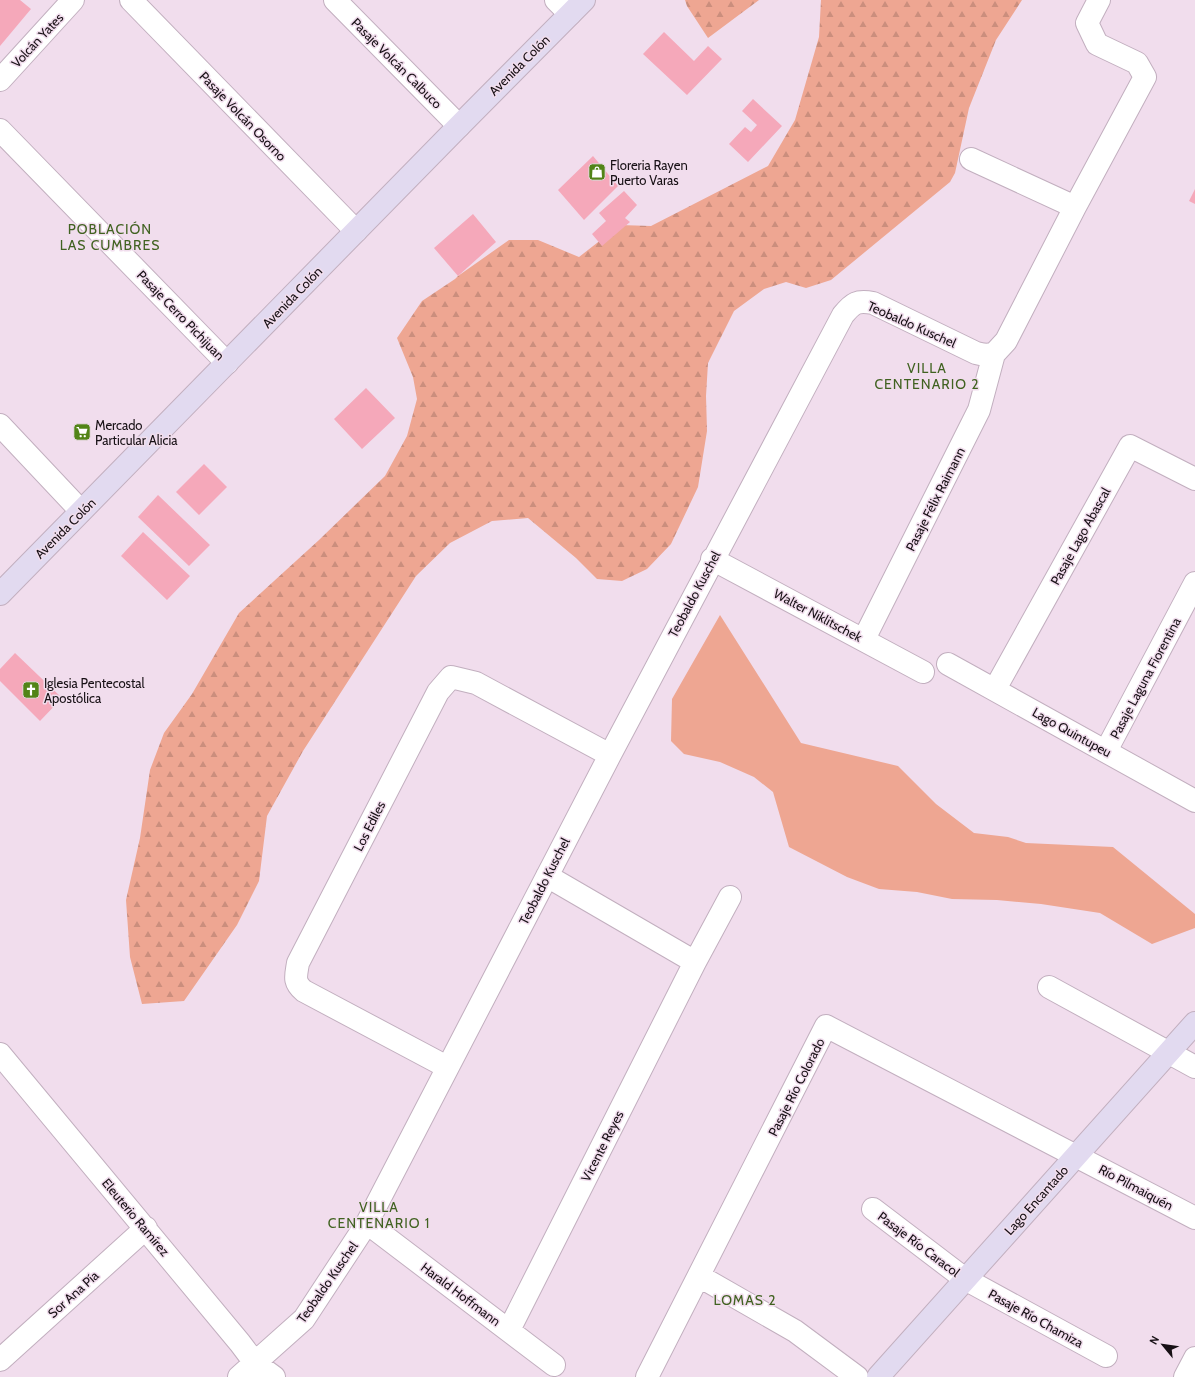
<svg xmlns="http://www.w3.org/2000/svg" width="1195" height="1377" font-family="Cabin,sans-serif">
  <style>
    .green { fill: #eea692 }
    .forest { fill: url(#forest-firs) }
    .building { fill: #f5a8ba }
    .lines { fill: none; stroke-linecap: round; stroke-linejoin: round }
    .street-casing { stroke: #c2afbf; stroke-width: 24 }
    .secondary-casing { stroke: #c2afbf; stroke-width: 24 }
    .street { stroke: #fff; stroke-width: 22 }
    .secondary { stroke: #e2daf0; stroke-width: 22 }
    .labels { text-anchor: middle; dominant-baseline: central; stroke-width: 3; stroke-linejoin: round; paint-order: stroke }
    .street-label { font-size: 13px; fill: #171015; stroke: #f1dded }
    .poi-label { font-size: 13px; fill: #171015; stroke: #f1dded; text-anchor: start }
    .neighbourhood-label { font-size: 14px; letter-spacing: 1px; fill: #416221; stroke: #f1dded }
  </style>
  <defs>
    <pattern id="forest-firs" width="22" height="20" patternUnits="userSpaceOnUse"><rect width="22" height="20" fill="#eea692"/><path d="M5 1l3.5 6h-7zM16 11l3.5 6h-7z" fill="#cb8e7d"/></pattern>
  </defs>
  <rect width="100%" height="100%" fill="#f1dded"/>
  <path class="green" d="M720 615 801 743 898 766 936 804 974 833 1008 837 1026 843 1113 847 1195 914V928L1152 944 1100 913 1041 904 997 900 952 899 917 892 879 889 847 877 789 847 773 792 754 777 720 762 684 754 671 741 672 699Z"/>
  <path class="forest" d="M685 0H759L708 38 687 6Z
    M821 0H1022L996 40 969 108 955 173 950 182 831 280 806 288 786 282 764 289 734 311 708 363 706 396 707 431 698 487 671 544 647 569 622 581 597 579 576 558 528 518 492 521 450 543 416 576 303 751 267 816 259 881 237 925 184 1001 142 1004 130 957 126 900 140 838 150 770 164 733 192 694 239 613 319 540 385 476 407 436 417 399 413 377 397 338 422 301 455 279 458 276 509 240H538L579 257 620 225 651 226 768 166 795 120 819 37Z"/>
  <path class="building" d="M0 0H20L31 9 0 46Z
    M664 32 694 61 708 46 722 59 687 95 643 54Z
    M753 99 782 126 748 162 729 144 745 127 751 132 757 125 742 111Z
    M593 156 618 186 584 220 558 190Z
    M1195 189V204L1189 201Z
    M624 191 637 205 625 218 630 222 602 246 592 234 606 221 599 213Z
    M473 214 496 242 458 276 434 248Z
    M366 388 395 418 362 449 334 419Z
    M204 464 227 487 199 515 176 492Z
    M158 495 210 545 189 566 138 517Z
    M143 532 190 576 167 600 121 556Z
    M15 653 62 698 40 721 0 681V669Z"/>
  <g class="lines">
    <defs>
      <path id="street" d="M131 0 356 231
        M335 0 459 126
        M556 0 570 14
        M0 80 73 0
        M0 130 227 363
        M971 159 1075 207
        M0 425 81 511
        M712 559 923 672
        M864 639 979 410 994 354
        M948 664 1195 801
        M995 689 1130 446 1195 479
        M1106 751 1195 583
        M547 876 695 962
        M1049 987 1195 1067
        M0 1054 240 1343 255 1363 274 1377
        M447 1067 304 991C293 982 296 976 298 963L438 692 451 677 476 683 610 755
        M873 1209 965 1279 1106 1356
        M367 1223 554 1365
        M699 1276 795 1331 857 1377
        M509 1330 695 962 730 897
        M0 1360 146 1228
        M239 1377 304 1319 367 1223 610 755 843 315C853 303 857 300 873 303L976 353 985 355 994 354 1006 341 1075 207 1145 77 1137 63 1097 44 1087 23 1099 0
        M647 1377 826 1026 1195 1218
        M1185 1377 1195 1358"/>
      <path id="secondary" d="M0 594 459 126 584 0
        M878 1377 1195 1023"/>
    </defs>
    <use href="#street" class="street-casing"/>
    <use href="#secondary" class="secondary-casing"/>
    <use href="#street" class="street"/>
    <use href="#secondary" class="secondary"/>
  </g>
  <defs>
    <symbol id="shop-square" viewBox="-11 -11 22 22"><rect x="-9" y="-9" width="18" height="18" rx="4" fill="#528417" stroke="#f1dded"/><path d="M-5-2.5h2.3a2.7 3.5 0 0 1 5.4 0H5L5.5 6h-11ZM-1.5-2.5h3a1.5 2.3 0 0 0-3 0Z" fill="#fff"/></symbol>
    <symbol id="supermarket-square" viewBox="-11 -11 22 22"><rect x="-9" y="-9" width="18" height="18" rx="4" fill="#528417" stroke="#f1dded"/><path d="M-6-5.5h2.5l.6 2H6L4.5 2H-2.5L-4.4-4H-6ZM-1.5 3.2a1.3 1.3 0 1 0 .1 0ZM3 3.2a1.3 1.3 0 1 0 .1 0Z" fill="#fff"/></symbol>
    <symbol id="church-square" viewBox="-11 -11 22 22"><rect x="-9" y="-9" width="18" height="18" rx="4" fill="#528417" stroke="#f1dded"/><path d="M-1.2-6h2.4v3.5h3.3v2.4h-3.3V6h-2.4V-.1h-3.3v-2.4h3.3Z" fill="#fff"/></symbol>
  </defs>
  <g fill-rule="evenodd">
    <use href="#shop-square" x="587" y="162" width="20" height="20"/>
    <use href="#supermarket-square" x="72" y="422" width="20" height="20"/>
    <use href="#church-square" x="21" y="680" width="20" height="20"/>
  </g>
  <g class="labels">
    <g class="street-label">
      <text transform="translate(37 40) rotate(-47)">Volcán Yates</text>
      <text transform="translate(397 63) rotate(45)">Pasaje Volcán Calbuco</text>
      <text transform="translate(519 65) rotate(-45)">Avenida Colón</text>
      <text transform="translate(243 116) rotate(46)">Pasaje Volcán Osorno</text>
      <text transform="translate(292 297) rotate(-46)">Avenida Colón</text>
      <text transform="translate(181 315) rotate(46)">Pasaje Cerro Pichijuan</text>
      <text transform="translate(912 324) rotate(24)">Teobaldo Kuschel</text>
      <text transform="translate(935 499) rotate(-63)">Pasaje Félix Raimann</text>
      <text transform="translate(65 528) rotate(-45)">Avenida Colón</text>
      <text transform="translate(1080 536) rotate(-61)">Pasaje Lago Abascal</text>
      <text transform="translate(694 594) rotate(-62)">Teobaldo Kuschel</text>
      <text transform="translate(818 615) rotate(28)">Walter Niklitschek</text>
      <text transform="translate(1145 678) rotate(-62)">Pasaje Laguna Fiorentina</text>
      <text transform="translate(1072 732) rotate(29)">Lago Quintupeu</text>
      <text transform="translate(369 826) rotate(-63)">Los Ediles</text>
      <text transform="translate(544 881) rotate(-63)">Teobaldo Kuschel</text>
      <text transform="translate(796 1087) rotate(-63)">Pasaje Río Colorado</text>
      <text transform="translate(602 1146) rotate(-63)">Vicente Reyes</text>
      <text transform="translate(1136 1187) rotate(28)">Río Pilmaiquén</text>
      <text transform="translate(1036 1200) rotate(-48)">Lago Encantado</text>
      <text transform="translate(136 1217) rotate(50)">Eleuterio Ramírez</text>
      <text transform="translate(919 1244) rotate(37)">Pasaje Río Caracol</text>
      <text transform="translate(327 1282) rotate(-55)">Teobaldo Kuschel</text>
      <text transform="translate(73 1294) rotate(-42)">Sor Ana Pía</text>
      <text transform="translate(461 1294) rotate(37)">Harald Hoffmann</text>
      <text transform="translate(1036 1318) rotate(29)">Pasaje Río Chamiza</text>
    </g>
    <g class="poi-label">
      <text x="610" y="165">Floreria Rayen<tspan x="610" dy="15">Puerto Varas</tspan></text>
      <text x="95" y="425">Mercado<tspan x="95" dy="15">Particular Alicia</tspan></text>
      <text x="44" y="683">Iglesia Pentecostal<tspan x="44" dy="15">Apostólica</tspan></text>
    </g>
    <g class="neighbourhood-label">
      <text x="110" y="229">POBLACIÓN<tspan x="110" dy="16">LAS CUMBRES</tspan></text>
      <text x="927" y="368">VILLA<tspan x="927" dy="16">CENTENARIO 2</tspan></text>
      <text x="379" y="1207">VILLA<tspan x="379" dy="16">CENTENARIO 1</tspan></text>
      <text x="745" y="1300">LOMAS 2</text>
    </g>
  </g>
  <g transform="translate(1163 1345) rotate(299)" stroke="#f1dded" stroke-width="3" paint-order="stroke">
  <path d="M0-3L7 15L0 10L-7 15Z" fill="#171015"/>
  <text y="-6" font-size="11" font-weight="bold" text-anchor="middle" fill="#171015">N</text>
  </g>
</svg>
